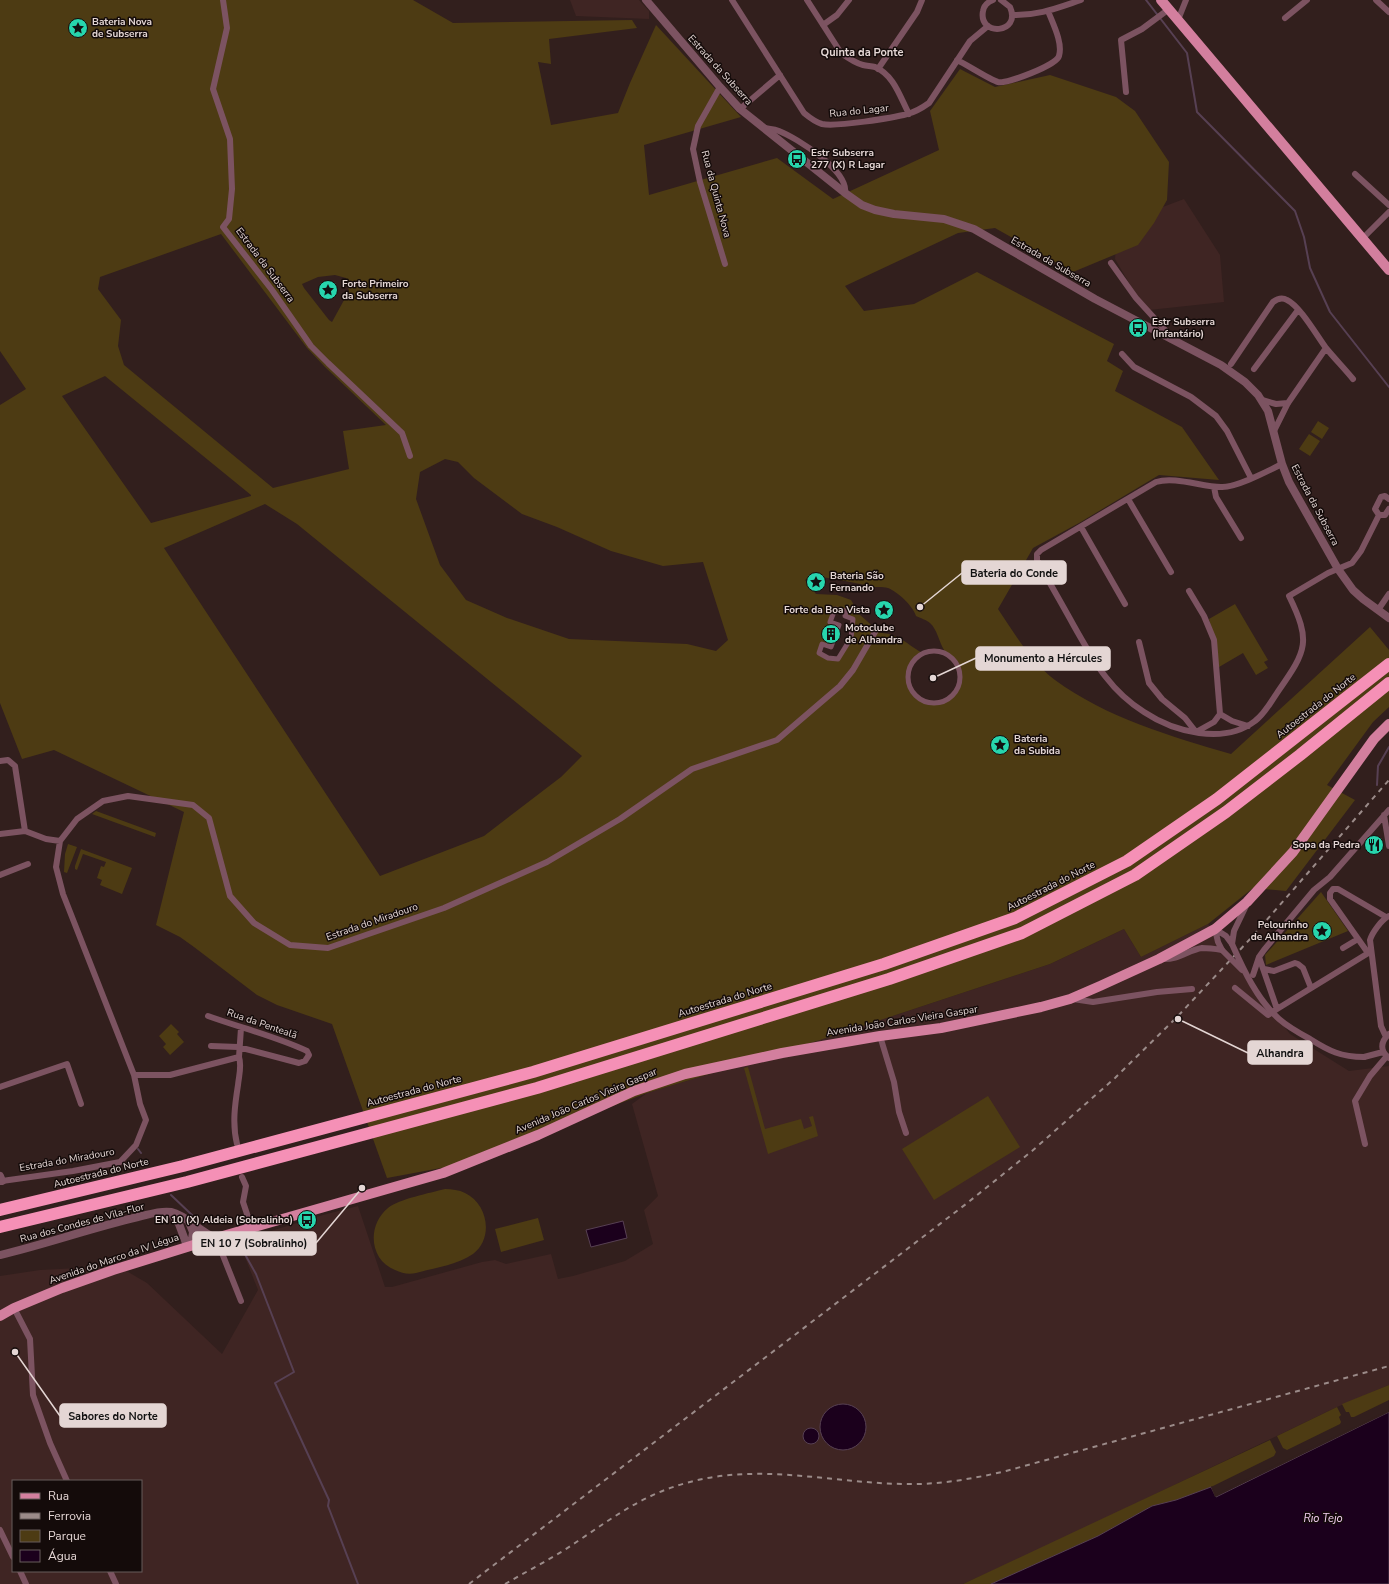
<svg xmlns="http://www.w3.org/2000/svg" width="1389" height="1584" font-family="'Nunito Sans',sans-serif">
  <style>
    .built { fill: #3f2523; fill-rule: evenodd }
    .green { fill: #4d3b13; fill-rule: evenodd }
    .water { fill: #1b001c; stroke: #574053 }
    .pier { fill: #321f1d }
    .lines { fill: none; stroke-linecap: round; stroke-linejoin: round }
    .stream { stroke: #574053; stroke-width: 2 }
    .pedestrian { stroke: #7c5361; stroke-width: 5 }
    .minor { stroke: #7c5361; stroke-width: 6 }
    .tertiary { stroke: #7c5361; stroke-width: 8 }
    .primary { stroke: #d37f9e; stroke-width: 10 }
    .motorway { stroke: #f590b6; stroke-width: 12 }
    .rail { stroke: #9b8b89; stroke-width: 2; stroke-dasharray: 5 5; stroke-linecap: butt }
    .minor-bridge { stroke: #7c5361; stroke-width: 6 }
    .labels { text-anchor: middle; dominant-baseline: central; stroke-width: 3; stroke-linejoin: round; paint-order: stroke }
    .poi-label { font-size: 10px; font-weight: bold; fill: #e4d6d4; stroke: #140b0a; text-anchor: start }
    .street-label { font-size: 10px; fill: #e4d6d4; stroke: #140b0a }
    .neighbourhood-label { font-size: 11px; font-weight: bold; fill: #e4d6d4; stroke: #140b0a }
    .water-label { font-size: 11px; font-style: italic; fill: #f6d0f4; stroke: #140b0a }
    .leader { fill: none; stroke: #e4d6d4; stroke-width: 1.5 }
    .callout-dot { fill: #e4d6d4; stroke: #140b0a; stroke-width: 1.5 }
    .callout { fill: #e4d6d4; stroke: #e4d6d4; stroke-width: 1.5 }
    .callout-label { font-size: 11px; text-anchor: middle; font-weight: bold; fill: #111 }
  </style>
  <rect width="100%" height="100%" fill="#321f1d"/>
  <path class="built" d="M570 0H639L649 11V19L576 16Z
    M1184 199 1220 255 1224 302 1149 310 1138 298 1115 259 1116 247 1139 216Z
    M1208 924 1239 968 1290 1034 1349 1071 1389 1066V1385L1337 1407 1041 1549 963 1584H0V1276L40 1270 118 1266 147 1283 222 1354 258 1290 243 1252 252 1251 248 1238 323 1215 358 1206 385 1287H392L482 1262 495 1260 506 1264 551 1254 558 1279 573 1276 625 1261 653 1244 644 1210 658 1196 632 1104 647 1093 820 1040 1050 964 1124 929 1141 957ZM13 1481H141V1571H13Z"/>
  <path class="green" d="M0 0H413L453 23 632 20 637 28 549 39 551 64 538 62 551 125 618 113 630 83 656 25 741 117 644 145 649 195 777 158 833 199 939 150 930 111 960 69 995 87 1050 75 1116 97 1135 111 1169 162 1167 200 1154 223 1138 245 1073 272 995 228 958 233 845 286 864 311 914 304 977 272 1114 344 1107 361 1123 371 1115 391 1182 427 1219 480 1159 475 1079 523 1033 548 998 609C1015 634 1031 662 1055 680 1105 717 1172 737 1231 754L1370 627 1389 650V707L1373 722 1327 785 1355 800 1286 891 1253 888 1208 924 1141 957 1124 929 1050 964 820 1040 647 1093 457 1165 387 1178 332 1024 277 1005 257 995 194 947 180 937 156 925 184 812 54 750 22 759 0 703V405L26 389 0 351ZM74 22 84 28 83 35 75 32 70 28ZM221 234 307 348 325 367 386 425 343 431 349 469 273 488 124 365 118 346 121 320 98 289 100 277ZM335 275 346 278 349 291 332 322 329 320 304 288 302 284 318 277ZM105 376 251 495V496L151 523 62 396ZM445 459 458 462 474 478 522 514 557 527 611 551 663 566 703 562 728 640 716 651 687 644 569 639 507 618 466 600 440 565 416 499 420 472ZM265 504 297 524 582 756 561 777 484 836 380 876 164 548ZM812 576C832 578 850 582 870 586 875 588 882 586 888 588 898 592 913 606 916 616 920 618 927 620 930 623 937 629 939 642 944 650 949 656 956 660 959 669 971 706 909 716 908 678 907 667 914 658 923 653 912 648 903 638 892 635 887 633 881 633 875 632L877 630 859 614 851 600 837 595 816 594 805 580ZM836 609 846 611 845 616 853 619 851 638 838 659 819 653 822 644 831 647 839 625 830 622Z
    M1318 421 1329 428 1322 439 1311 432Z
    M1309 434 1320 441 1310 456 1299 449Z
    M1235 604 1268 660 1264 662 1268 668 1256 675 1243 653 1219 667 1209 619Z
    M96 811 156 833 155 837 92 814Z
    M68 844 77 847 67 873 64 872 65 854Z
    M81 849 132 868 122 894 100 885 102 880 97 878 101 866 104 867 106 862 83 854 77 870 75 869V866Z
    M1321 892 1348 931 1266 965 1265 955Z
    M171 1024 179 1032 177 1034 184 1042 170 1055 163 1047 166 1044 159 1036Z
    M748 1067 765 1129 801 1119 804 1129 812 1126 809 1117 813 1116 818 1136 768 1154 744 1068Z
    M988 1096 1020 1147 934 1200 902 1149Z
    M445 1189C452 1189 459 1190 465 1193 488 1204 494 1238 473 1254 457 1265 434 1268 416 1273 408 1275 402 1273 395 1270 369 1260 367 1225 388 1208 399 1199 430 1193 445 1189Z
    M538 1218 544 1240 501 1252 495 1229Z
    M1389 1385V1400L1354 1417H1351L1349 1412H1346L1342 1404Z
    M1337 1407 1341 1415 1339 1417 1341 1422 1340 1424 1287 1450 1283 1448 1277 1436Z
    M1270 1440 1276 1452 1274 1456 1211 1487 1176 1500 1152 1506 1098 1536 991 1584H963Z"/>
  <path class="water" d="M623 1221 627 1238 591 1247 586 1230Z
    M820 1427a23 23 0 1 1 46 0a23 23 0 1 1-46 0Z
    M1389 1412V1584H991L1098 1536 1152 1506 1176 1500 1211 1487 1216 1497Z
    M803 1436a8 8 0 1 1 16 0a8 8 0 1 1-16 0Z"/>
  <path class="pier" d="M1389 1410V1412L1215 1497 1211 1487 1212 1486 1216 1494Z"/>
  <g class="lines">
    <path class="stream" d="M1146 0 1187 53 1197 112 1295 211 1304 237 1310 268 1330 312 1389 387
      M1377 785 1378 766 1389 747
      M138 1149 141 1153
      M171 1195 192 1215
      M237 1240 256 1274 294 1372 275 1383 329 1500 328 1506 358 1584"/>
    <path class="pedestrian" d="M835 609 846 611 845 616 853 619 851 638 838 659 828 658 819 653 822 644 831 647 839 625 830 622Z
      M908 677a26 26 0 1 1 52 0a26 26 0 1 1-52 0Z"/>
    <path class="minor" d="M223 0 227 28 213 89 230 139 232 189 229 219 223 227 272 290 311 346 328 363 402 433 410 456
      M732 0 804 113C810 118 815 122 822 124 836 127 893 118 907 114 916 112 922 108 929 103L970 41 988 26
      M807 0 841 53C848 58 855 63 863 65 867 66 871 66 875 67 894 75 900 97 909 114
      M993 0C988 2 984 5 983 11 978 37 1022 34 1010 7L1001 0
      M1376 0 1389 12
      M1012 15C1038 16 1057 8 1081 0
      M1285 18 1307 0
      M1178 20 1186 0
      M823 25 837 15 849 0
      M957 60C966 64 990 80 998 82 1007 84 1057 65 1059 56 1063 43 1053 24 1048 11
      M878 69 917 12 922 0
      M720 87 698 126 693 149 700 182 725 264
      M1126 92 1121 40 1142 29 1169 9
      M740 109 780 75
      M764 128C769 129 774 129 779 131 797 138 849 171 845 193
      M1355 174 1389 205
      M1362 239 1389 212
      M1111 263 1136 298 1166 331 1170 339
      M1122 354 1134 367 1191 397 1216 416 1227 431 1251 478
      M1231 364 1273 302C1277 299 1282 297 1287 300 1300 306 1317 336 1326 348 1335 359 1344 368 1353 379
      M1254 369 1298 310
      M1262 400 1276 404 1288 403
      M1274 431 1288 403 1326 348
      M1282 464C1268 471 1236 488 1221 487 1202 487 1175 476 1156 482L1041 550 1037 554V560C1049 582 1062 604 1074 626 1094 661 1109 690 1144 712 1174 732 1224 745 1255 721 1265 714 1272 700 1279 690 1307 650 1311 641 1289 596L1328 573 1352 563 1361 551 1379 515
      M1214 487 1216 497 1241 538
      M1128 499 1171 572
      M1379 515 1375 509 1381 497 1385 496 1389 499
      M1379 515H1385L1389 509
      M1081 527 1125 604
      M1378 610 1389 594
      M1139 642 1149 683 1162 699 1185 718 1196 732 1214 722 1220 714 1214 640 1204 616 1189 591
      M1220 714 1232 721 1248 726
      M0 761 8 760 15 766 25 831
      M1384 815 1389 846
      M0 834 25 831 46 839 60 841
      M0 875 28 864
      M1215 929 1226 936 1232 944
      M1215 929 1218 942 1222 950
      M1232 944 1234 931 1246 906
      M1343 948 1358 939
      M1368 953 1330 899V893L1333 889H1338L1386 917
      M1162 959C1179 960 1188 950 1202 948 1209 948 1216 949 1222 950
      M1264 969 1274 971 1295 963 1298 964 1303 968 1311 988
      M1253 975 1259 957 1264 950 1314 890 1330 877 1389 810
      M1235 988 1268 1015 1277 1009 1259 957
      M1073 999 1093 1002 1157 992 1192 989
      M1277 1009 1370 952
      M208 1016C241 1028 275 1036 307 1051L309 1055 305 1061 299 1063 238 1047 211 1046
      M1389 1034C1380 1042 1380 1051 1389 1058
      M880 1036 894 1082 899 1112 906 1133
      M1386 1037 1381 1026 1370 940C1372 933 1382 919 1389 916
      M1364 1057 1383 1052
      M134 1075H170L239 1057 241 1028
      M0 1087 67 1064 81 1104
      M237 1144C232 1124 235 1104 238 1085 239 1075 242 1066 239 1057
      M1365 1144 1355 1101 1370 1076 1387 1056
      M242 1177 246 1186 243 1202 248 1217 246 1230
      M2 1181 73 1171 120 1162 136 1145 146 1120 140 1104 134 1075 63 894 56 867 60 841 77 819 103 801 128 796 193 805 209 818 230 896 254 923 290 945 328 948 444 908 547 862 620 819 692 769 777 740 840 686 853 670 875 632
      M216 1238 241 1301
      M14 1308 30 1339 33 1395 50 1443 67 1481
      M0 1530 13 1557
      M20 1571 26 1584
      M110 1571 116 1584"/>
    <path class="tertiary" d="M646 0 720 87 740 109 845 193 862 205 875 210 894 214 944 219 974 229 1095 299 1221 365 1245 382 1258 395 1268 411 1282 464 1289 482 1338 569 1353 590 1363 599 1389 618
      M0 1176 2 1181H0
      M171 1213 179 1224 186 1243 191 1246 193 1232 189 1222
      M0 1255C46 1244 91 1228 138 1217 148 1215 160 1210 171 1212 188 1216 199 1232 216 1238"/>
    <path class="primary" d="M1161 0 1389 270
      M0 1316 14 1308 62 1288 113 1270 216 1238 443 1173 538 1135 634 1091 685 1074 782 1053 880 1036 941 1028 1041 1007 1070 999 1100 986 1159 959 1215 929 1247 902 1293 852 1374 739 1389 724"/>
    <path class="motorway" d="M0 1210 183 1166 533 1072 884 964 1015 918 1127 861 1217 799 1389 664
      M0 1227 187 1182 537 1088 889 979 1022 933 1135 875 1226 812 1300 755 1389 683"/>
    <path class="rail" d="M469 1584 966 1204 1032 1151 1115 1078 1177 1017 1251 938 1389 780
      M505 1584C529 1570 555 1557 578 1541 615 1516 646 1493 690 1482 760 1463 832 1483 904 1484 938 1485 972 1479 1006 1471L1389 1366"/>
    <path class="minor-bridge" d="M1232 944C1244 971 1257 999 1279 1019 1288 1027 1299 1033 1310 1039 1329 1051 1341 1057 1364 1057
      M1222 950 1242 970"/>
  </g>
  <defs>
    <symbol id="sight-disc" viewBox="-11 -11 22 22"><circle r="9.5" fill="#27d5ad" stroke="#140b0a"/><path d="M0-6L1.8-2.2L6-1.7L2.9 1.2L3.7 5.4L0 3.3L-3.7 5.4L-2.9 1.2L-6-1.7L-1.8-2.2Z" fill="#111"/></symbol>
    <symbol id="bus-disc" viewBox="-11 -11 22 22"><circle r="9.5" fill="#27d5ad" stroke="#140b0a"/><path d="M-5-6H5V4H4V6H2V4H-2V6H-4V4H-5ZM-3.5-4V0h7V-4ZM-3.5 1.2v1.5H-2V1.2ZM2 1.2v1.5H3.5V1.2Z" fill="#111"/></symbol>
    <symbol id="building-disc" viewBox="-11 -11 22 22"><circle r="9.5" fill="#27d5ad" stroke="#140b0a"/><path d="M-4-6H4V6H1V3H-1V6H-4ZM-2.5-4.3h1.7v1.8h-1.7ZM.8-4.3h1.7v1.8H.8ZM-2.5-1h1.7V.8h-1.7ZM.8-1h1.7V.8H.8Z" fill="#111"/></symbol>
    <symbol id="restaurant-disc" viewBox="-11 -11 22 22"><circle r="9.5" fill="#27d5ad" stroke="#140b0a"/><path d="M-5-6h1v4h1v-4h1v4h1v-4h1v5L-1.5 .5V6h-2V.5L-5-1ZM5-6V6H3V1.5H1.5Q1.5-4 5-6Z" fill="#111"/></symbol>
  </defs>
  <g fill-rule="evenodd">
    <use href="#sight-disc" x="67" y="17" width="22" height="22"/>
    <use href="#bus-disc" x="786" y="148" width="22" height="22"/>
    <use href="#sight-disc" x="317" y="279" width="22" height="22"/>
    <use href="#bus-disc" x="1127" y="317" width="22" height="22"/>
    <use href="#sight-disc" x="805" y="571" width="22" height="22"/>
    <use href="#sight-disc" x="873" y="599" width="22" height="22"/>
    <use href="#building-disc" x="820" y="623" width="22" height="22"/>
    <use href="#sight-disc" x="989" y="734" width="22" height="22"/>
    <use href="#restaurant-disc" x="1363" y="834" width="22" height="22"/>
    <use href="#sight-disc" x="1311" y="920" width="22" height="22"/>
    <use href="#bus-disc" x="296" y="1209" width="22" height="22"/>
  </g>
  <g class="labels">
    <g class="poi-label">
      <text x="92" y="22">Bateria Nova<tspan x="92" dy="12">de Subserra</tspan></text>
      <text x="811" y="153">Estr Subserra<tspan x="811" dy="12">277 (X) R Lagar</tspan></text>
      <text x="342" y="284">Forte Primeiro<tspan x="342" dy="12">da Subserra</tspan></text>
      <text x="1152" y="322">Estr Subserra<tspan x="1152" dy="12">(Infantário)</tspan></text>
      <text x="830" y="576">Bateria São<tspan x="830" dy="12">Fernando</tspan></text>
      <text x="870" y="610" text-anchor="end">Forte da Boa Vista</text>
      <text x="845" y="628">Motoclube<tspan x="845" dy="12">de Alhandra</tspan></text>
      <text x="1014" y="739">Bateria<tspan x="1014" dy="12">da Subida</tspan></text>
      <text x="1360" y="845" text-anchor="end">Sopa da Pedra</text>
      <text x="1308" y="925" text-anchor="end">Pelourinho<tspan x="1308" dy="12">de Alhandra</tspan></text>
      <text x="293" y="1220" text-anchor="end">EN 10 (X) Aldeia (Sobralinho)</text>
    </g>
    <g class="street-label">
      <text transform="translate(720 70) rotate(48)">Estrada da Subserra</text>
      <text transform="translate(859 111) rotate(-6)">Rua do Lagar</text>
      <text transform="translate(716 194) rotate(75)">Rua da Quinta Nova</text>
      <text transform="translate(1051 262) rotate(30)">Estrada da Subserra</text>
      <text transform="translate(265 265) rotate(53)">Estrada da Subserra</text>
      <text transform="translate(1315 505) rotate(62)">Estrada da Subserra</text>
      <text transform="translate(1316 706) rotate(-38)">Autoestrada do Norte</text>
      <text transform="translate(1051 886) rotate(-27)">Autoestrada do Norte</text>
      <text transform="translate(372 922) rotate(-19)">Estrada do Miradouro</text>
      <text transform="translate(725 1000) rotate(-17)">Autoestrada do Norte</text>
      <text transform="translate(902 1021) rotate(-9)">Avenida João Carlos Vieira Gaspar</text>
      <text transform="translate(262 1024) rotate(19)">Rua da Pentealã</text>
      <text transform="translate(414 1091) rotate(-15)">Autoestrada do Norte</text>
      <text transform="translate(586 1101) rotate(-23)">Avenida João Carlos Vieira Gaspar</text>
      <text transform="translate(67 1160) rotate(-10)">Estrada do Miradouro</text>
      <text transform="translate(101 1173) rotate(-14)">Autoestrada do Norte</text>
      <text transform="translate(82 1223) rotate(-15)">Rua dos Condes de Vila-Flor</text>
      <text transform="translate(114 1259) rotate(-19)">Avenida do Marco da IV Légua</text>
    </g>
    <g class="neighbourhood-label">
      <text x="862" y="52">Quinta da Ponte</text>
    </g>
    <g class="water-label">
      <text x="1323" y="1518">Rio Tejo</text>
    </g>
  </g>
  <path class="leader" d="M920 607L962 573M933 678L976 658M1178 1019L1248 1053M362 1188L316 1243M15 1352L60 1416"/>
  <g class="callout-dot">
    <circle cx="920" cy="607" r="4"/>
    <circle cx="933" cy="678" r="4"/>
    <circle cx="1178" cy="1019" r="4"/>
    <circle cx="362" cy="1188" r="4"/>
    <circle cx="15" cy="1352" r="4"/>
  </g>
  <g class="callout">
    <rect x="962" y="561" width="104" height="23" rx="4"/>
    <rect x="976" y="647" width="134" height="23" rx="4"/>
    <rect x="1248" y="1041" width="64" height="23" rx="4"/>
    <rect x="193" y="1232" width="123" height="23" rx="4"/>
    <rect x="60" y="1404" width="106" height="23" rx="4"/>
  </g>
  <g class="callout-label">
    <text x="1014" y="577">Bateria do Conde</text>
    <text x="1043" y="662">Monumento a Hércules</text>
    <text x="1280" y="1057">Alhandra</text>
    <text x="254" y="1247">EN 10 7 (Sobralinho)</text>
    <text x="113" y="1420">Sabores do Norte</text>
  </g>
  <rect x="12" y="1480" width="130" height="92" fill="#140b0a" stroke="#675c5b"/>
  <rect x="20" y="1493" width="20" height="6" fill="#d37f9e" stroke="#675c5b"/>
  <text x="48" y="1500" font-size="12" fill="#e4d6d4">Rua</text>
  <rect x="20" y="1513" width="20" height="6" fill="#9b8b89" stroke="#675c5b"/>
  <text x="48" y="1520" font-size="12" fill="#e4d6d4">Ferrovia</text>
  <rect x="20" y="1530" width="20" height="12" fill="#4d3b13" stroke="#675c5b"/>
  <text x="48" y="1540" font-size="12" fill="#e4d6d4">Parque</text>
  <rect x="20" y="1550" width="20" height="12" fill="#1b001c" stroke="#675c5b"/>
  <text x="48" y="1560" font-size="12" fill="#e4d6d4">Água</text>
</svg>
